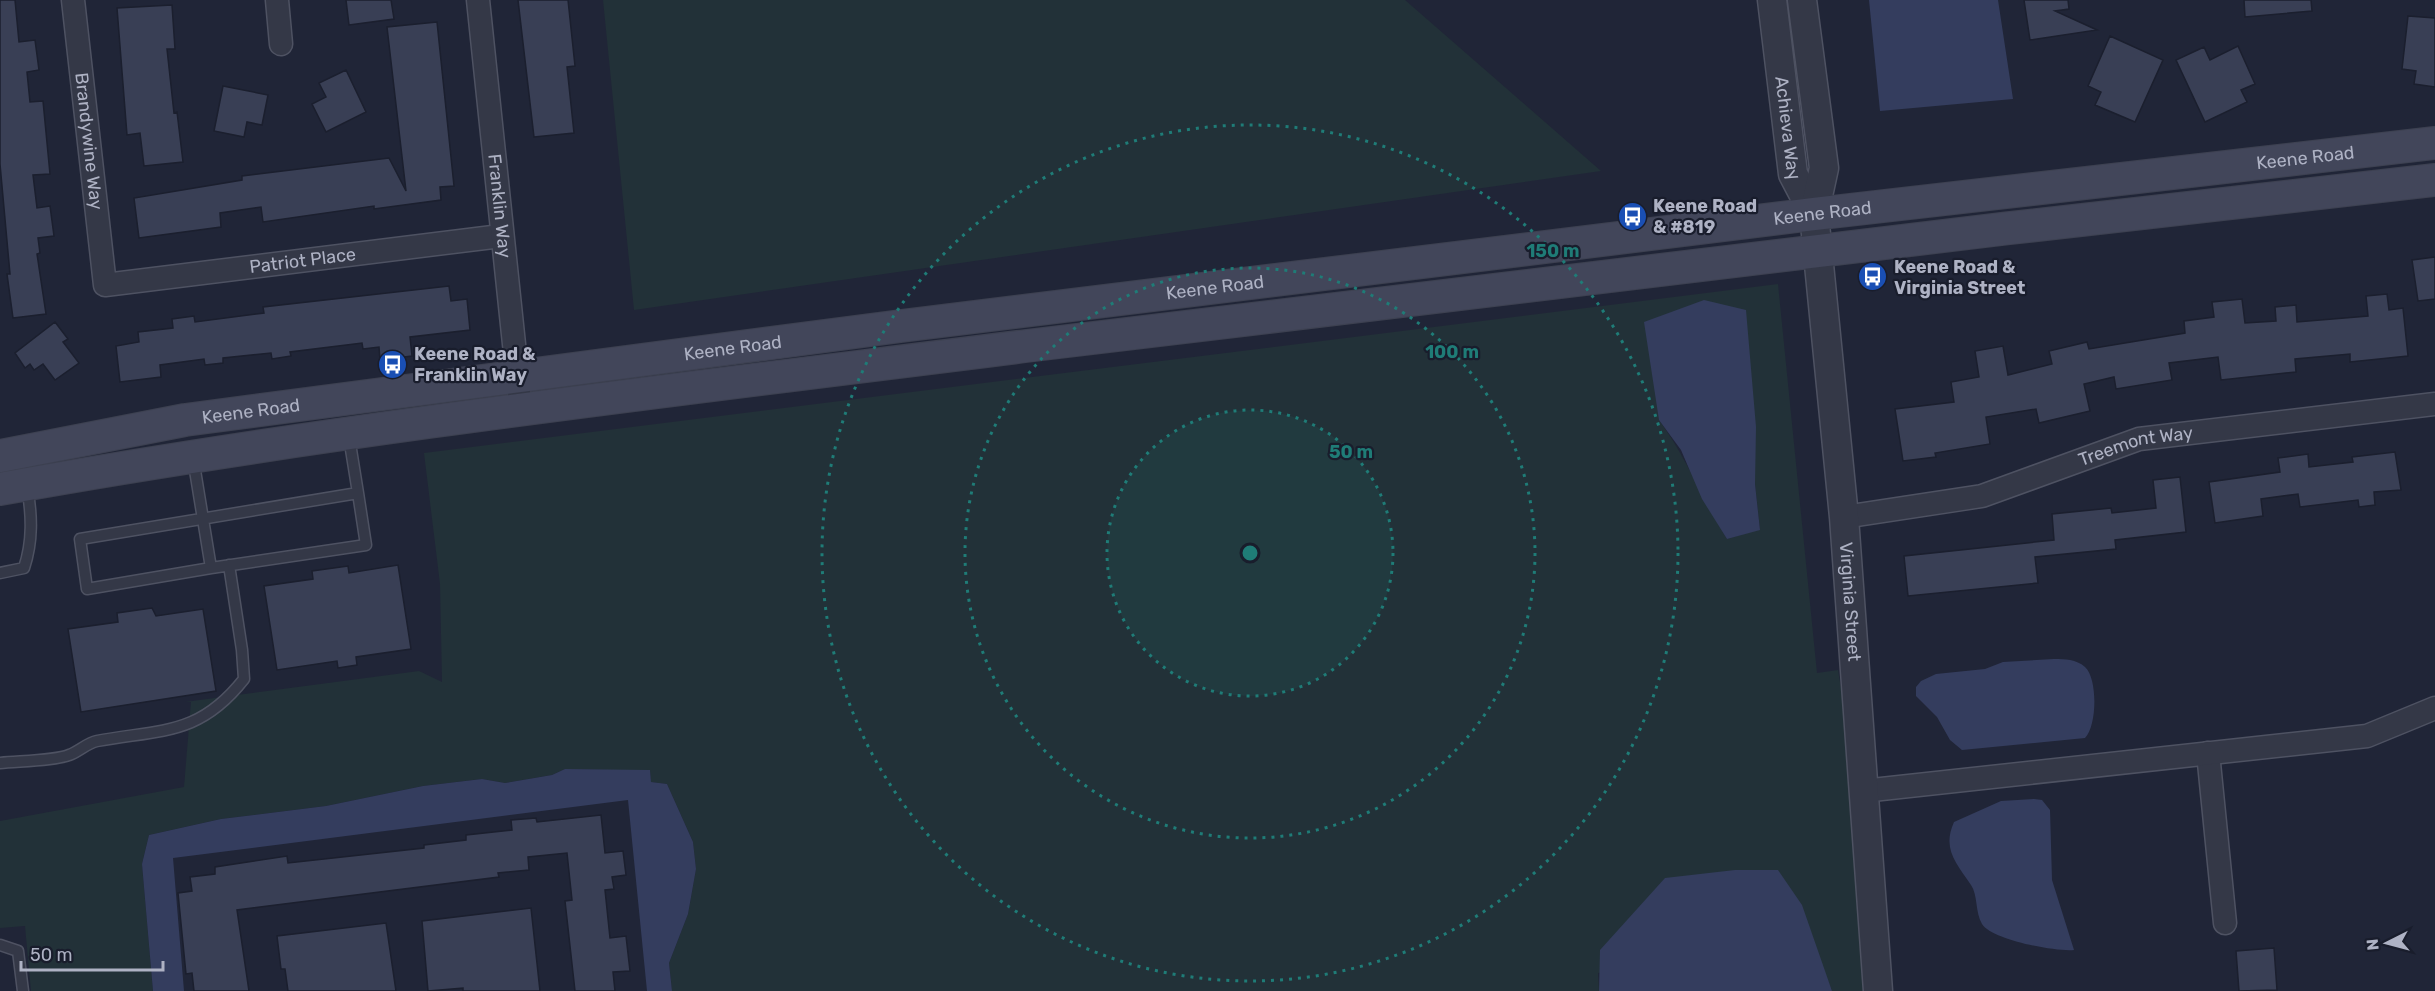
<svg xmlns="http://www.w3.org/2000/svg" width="2435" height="991" font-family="Rubik,sans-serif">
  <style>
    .green { fill: #223138; fill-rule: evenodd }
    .water { fill: #343d5e }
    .building { fill: #393f55; stroke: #1b1f2e; stroke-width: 1.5 }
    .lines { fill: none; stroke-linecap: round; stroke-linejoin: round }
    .service-casing { stroke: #4e5262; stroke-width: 13 }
    .minor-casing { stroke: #4e5262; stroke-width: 25 }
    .tertiary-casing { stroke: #4e5262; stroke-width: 31 }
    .secondary-casing { stroke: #3d4151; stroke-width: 34 }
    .service { stroke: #343847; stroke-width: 10 }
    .minor { stroke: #343847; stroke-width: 22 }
    .tertiary { stroke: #343847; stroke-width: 28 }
    .secondary { stroke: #42465a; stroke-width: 32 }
    .ring { fill: none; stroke: #1f7c77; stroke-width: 3; stroke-dasharray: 3 6 }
    .labels { text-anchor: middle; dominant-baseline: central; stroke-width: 4.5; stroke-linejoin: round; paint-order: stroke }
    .street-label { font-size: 18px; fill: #aeb2c4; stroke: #191d2c }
    .poi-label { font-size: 18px; font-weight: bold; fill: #aeb2c4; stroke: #191d2c; text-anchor: start }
    .centre { fill: #1f7c77; stroke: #191d2c; stroke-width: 3 }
    .ring-label { font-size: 18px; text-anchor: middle; font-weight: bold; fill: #1f7c77; stroke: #191d2c; stroke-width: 4.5; stroke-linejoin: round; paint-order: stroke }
  </style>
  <rect width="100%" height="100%" fill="#202537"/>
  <path class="green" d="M603 0H1405L1601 171 634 310Z
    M1778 284 1817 673 1838 670 1847 725 1867 991H1832L1824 971 1598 973 1599 991H672L669 963 688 914 696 869 693 842 667 784 651 782 650 771 565 769 552 775 505 783 482 779 423 786 326 806 221 819 149 835 142 864 153 991H31L25 926 0 928V821L184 787 191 702H185L419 671 442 682 440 584 424 453ZM1659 420 1755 484 1760 529 1727 539C1703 500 1686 457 1659 420Z"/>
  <path class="water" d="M1869 0H1998L2013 99 1880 111Z
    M1704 300 1746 310 1756 427 1755 484 1760 530 1727 539 1702 499 1681 450 1659 420 1644 322Z
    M2054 659C2065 659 2076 659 2085 667 2098 679 2097 726 2085 738L1962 750 1950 740 1937 717 1916 696V687L1921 681 1936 674 1985 669 2003 662Z
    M565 769 650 770 651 782 667 784 693 842 696 869 688 914 669 963 672 991H647L628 800 173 858 184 991H153L142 864 149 835 221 819 326 806 423 786 482 779 505 783 552 775Z
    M2034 799 2042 800 2050 810 2052 880 2074 950C2056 952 1992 940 1982 924 1975 912 1978 895 1971 885 1956 863 1942 849 1954 822L2001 801Z
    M1735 870H1778L1802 905 1832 991H1599L1600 950 1665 878Z"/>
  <path class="building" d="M0 0H15L19 42 35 40 39 70 27 72 30 102 43 101 50 174 33 175 37 208 50 206 54 236 38 238 40 253 37 254 46 314 13 318 7 274H10L0 164Z
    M346 0H391L394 19 349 25Z
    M518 0H568L575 66 567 67 574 133 534 137Z
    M2024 0H2068L2069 9 2055 11 2097 30 2030 40Z
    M2244 0H2311L2312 11 2245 17Z
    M172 5 175 49H167L174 113 177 112 183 162 144 166 140 133 127 135 117 8Z
    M2408 16 2435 18V87L2414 84 2416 71 2402 69Z
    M437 22 454 186 440 187 441 200 374 209V206L263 222 261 207 220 213 221 227 139 238 134 198 242 180V176L389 158 406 191 387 27Z
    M2110 36 2163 60 2135 122 2095 105 2101 92 2088 86Z
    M2238 46 2255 84 2241 90 2247 102 2205 122 2176 60 2204 47 2210 60Z
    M346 70 366 112 326 132 312 104 326 97 319 83Z
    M223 86 268 95 262 125 247 122 244 137 214 131Z
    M2435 257V299L2418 301 2412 260Z
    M449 286 451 301 467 299 470 330 410 337 412 356 380 360 379 347 363 349 362 343 290 352 291 356 272 359 271 353 223 358V363L205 365 204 359 160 365 161 377 120 382 116 346 139 342 138 332 173 328 172 319 194 316 195 322 264 313 263 307Z
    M2387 294 2389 310 2403 308 2408 356 2350 362V354L2295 359 2296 372 2221 380 2218 357 2169 363 2172 380 2116 389 2114 377 2084 384 2090 411 2039 423 2036 409 1986 417 1990 444 1935 453 1936 457 1903 461 1895 409 1954 402 1951 382 1979 377 1975 351 2003 346 2008 375 2052 364 2049 351 2087 342 2089 349 2185 333 2184 321 2214 317 2212 302 2242 299 2245 323 2276 321 2275 307 2296 305 2297 322 2368 316 2366 296Z
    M55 322 68 339 63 342 79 363 55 380 43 364 34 370 30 364 25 368 15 353Z
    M2395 452 2401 490 2374 492 2375 505 2359 507 2358 500 2300 507 2298 494 2261 499 2263 516 2215 523 2209 482 2280 472 2278 458 2308 454 2309 467 2353 462 2352 457Z
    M2180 477 2186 532 2115 540 2116 549 2035 557 2038 583 1908 596 1904 556 2054 540 2052 514 2111 508 2112 513 2156 508 2153 480Z
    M398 565 411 649 356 657 357 665 338 668 337 661 277 670 264 586 313 579 312 571 348 566 349 573Z
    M152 608 156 616 203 609 216 691 81 712 68 629 118 622 117 613Z
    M601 815 605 853 623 851 626 875 612 877 614 889 605 890 610 938 626 936 630 971 613 972 615 991H575L565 901 572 900 567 853 528 857 529 870 498 873 499 877 237 910 249 991H194L192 973 186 974 178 893 192 891 190 877 215 874V867L287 856 288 863 424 848V845L466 840V835L512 830 511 820 536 818 537 822Z
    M531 908 540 991H463V988L428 991 422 921Z
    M386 923 396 991H288L285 969H281L277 936Z
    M2274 948 2277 990 2239 991 2236 951Z"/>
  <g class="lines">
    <defs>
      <path id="service" d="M349 437 358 493
        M193 458 211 568 87 589 80 539 358 493 366 545 211 568
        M0 573 24 568C33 541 32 515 27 486
        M0 763C17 761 55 761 69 755 78 752 87 743 97 741 162 729 199 736 244 679L242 650 229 565
        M0 945 18 951 23 991"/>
      <g id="minor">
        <path id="s1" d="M73 0 105 285 501 236"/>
        <path d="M277 0 281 44"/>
        <path id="s2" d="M478 0 521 411"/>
        <path id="s3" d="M1844 517 1982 496 2139 439 2435 404"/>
        <path d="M2208 753 2225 923"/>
        <path d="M1863 791 2367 736 2435 708"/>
      </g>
      <g id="tertiary">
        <path id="s4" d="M1772 0 1793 174 1814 214"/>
        <path id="s5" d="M1802 0 1824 168 1814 214 1844 517 1878 991"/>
      </g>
      <g id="secondary">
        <path id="s6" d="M0 456 185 420 901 326 1814 214 2435 143"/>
        <path d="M0 489C340 428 684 389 1026 346 1496 288 1965 232 2435 180"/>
      </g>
    </defs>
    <use href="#service" class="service-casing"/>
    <use href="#minor" class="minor-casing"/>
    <use href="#tertiary" class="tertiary-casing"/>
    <use href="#secondary" class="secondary-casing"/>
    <use href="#service" class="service"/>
    <use href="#minor" class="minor"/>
    <use href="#tertiary" class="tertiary"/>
    <use href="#secondary" class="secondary"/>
  </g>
  <circle cx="1250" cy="553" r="143" fill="#1f7c77" fill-opacity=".12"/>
  <g class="ring">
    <circle cx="1250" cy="553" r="143"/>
    <circle cx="1250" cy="553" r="285"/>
    <circle cx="1250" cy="553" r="428"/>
  </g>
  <defs>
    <symbol id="bus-disc" viewBox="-11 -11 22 22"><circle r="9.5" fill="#1a4fb4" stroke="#191d2c"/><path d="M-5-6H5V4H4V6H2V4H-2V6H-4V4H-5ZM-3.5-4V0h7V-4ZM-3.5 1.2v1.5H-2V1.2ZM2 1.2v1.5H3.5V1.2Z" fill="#fff"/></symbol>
  </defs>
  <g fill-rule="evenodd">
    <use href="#bus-disc" x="1616" y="200" width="33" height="33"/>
    <use href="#bus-disc" x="1856" y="260" width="33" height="33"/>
    <use href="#bus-disc" x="376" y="348" width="33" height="33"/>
  </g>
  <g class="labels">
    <g class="street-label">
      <text stroke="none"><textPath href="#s4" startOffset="129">Achieva Way</textPath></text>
      <text stroke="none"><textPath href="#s1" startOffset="142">Brandywine Way</textPath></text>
      <text stroke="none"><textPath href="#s6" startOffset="2325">Keene Road</textPath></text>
      <text stroke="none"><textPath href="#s2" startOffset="207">Franklin Way</textPath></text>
      <text stroke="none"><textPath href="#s6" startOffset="1839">Keene Road</textPath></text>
      <text stroke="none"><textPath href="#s1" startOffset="486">Patriot Place</textPath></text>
      <text stroke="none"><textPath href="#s6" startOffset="1227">Keene Road</textPath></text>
      <text stroke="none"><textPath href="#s6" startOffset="741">Keene Road</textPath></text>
      <text stroke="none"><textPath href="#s6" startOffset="255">Keene Road</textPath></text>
      <text stroke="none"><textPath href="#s3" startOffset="302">Treemont Way</textPath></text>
      <text stroke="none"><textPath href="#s5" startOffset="606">Virginia Street</textPath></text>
    </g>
    <g class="poi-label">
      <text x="1653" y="206">Keene Road<tspan x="1653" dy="21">&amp; #819</tspan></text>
      <text x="1894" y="267">Keene Road &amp;<tspan x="1894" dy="21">Virginia Street</tspan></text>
      <text x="414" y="354">Keene Road &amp;<tspan x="414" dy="21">Franklin Way</tspan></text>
    </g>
  </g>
  <circle cx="1250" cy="553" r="9" class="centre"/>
  <g class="ring-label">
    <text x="1553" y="257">150 m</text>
    <text x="1452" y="358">100 m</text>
    <text x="1351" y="458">50 m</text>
  </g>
  <g transform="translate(2387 943) rotate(264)" stroke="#191d2c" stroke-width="4.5" paint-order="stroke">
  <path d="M0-4.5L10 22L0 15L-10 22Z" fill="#aeb2c4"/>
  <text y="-9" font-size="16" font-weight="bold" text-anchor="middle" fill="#aeb2c4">N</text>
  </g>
  <path d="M21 961v9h142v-9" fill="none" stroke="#aeb2c4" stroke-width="3"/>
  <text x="30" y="961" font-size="18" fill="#aeb2c4" stroke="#191d2c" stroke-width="4.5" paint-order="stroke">50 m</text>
</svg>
